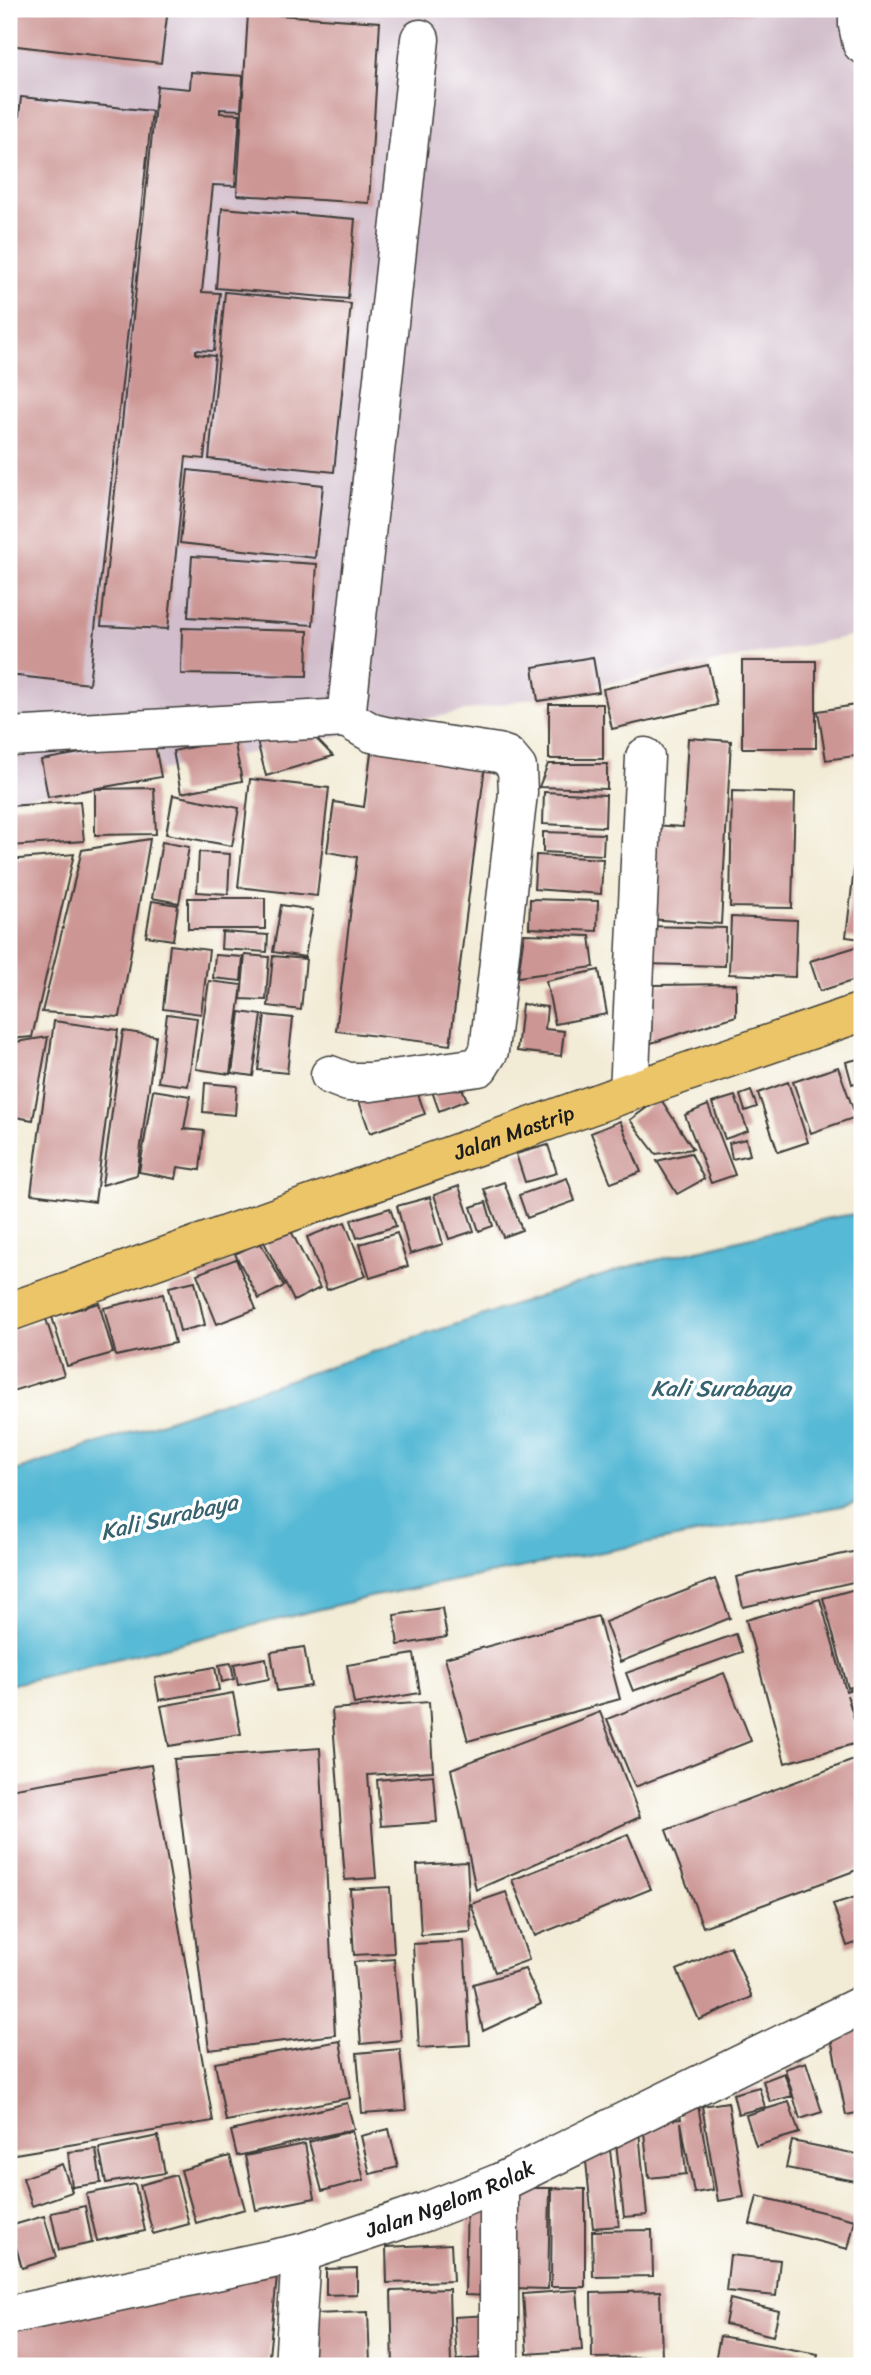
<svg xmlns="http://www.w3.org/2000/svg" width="871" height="2375" font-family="Sriracha,sans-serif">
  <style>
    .industrial { fill: #d1bdcb }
    .water { fill: #56b9d5; stroke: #396a78; stroke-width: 2 }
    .building { fill: #cc9694 }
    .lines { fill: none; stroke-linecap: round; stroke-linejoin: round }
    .minor-casing { stroke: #3c3b38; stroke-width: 41 }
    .major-casing { stroke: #3c3b38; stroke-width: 41 }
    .minor { stroke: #fff; stroke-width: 38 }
    .major { stroke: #ecc569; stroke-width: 38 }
    .labels { text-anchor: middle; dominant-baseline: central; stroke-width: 7; stroke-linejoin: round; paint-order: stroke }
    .street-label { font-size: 21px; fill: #1c1c1c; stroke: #fff }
    .water-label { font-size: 23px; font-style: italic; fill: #36636f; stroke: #fff }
  </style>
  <rect width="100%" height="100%" fill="#fff"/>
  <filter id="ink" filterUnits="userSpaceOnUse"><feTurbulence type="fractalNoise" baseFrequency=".0143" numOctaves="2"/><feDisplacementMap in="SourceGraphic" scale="14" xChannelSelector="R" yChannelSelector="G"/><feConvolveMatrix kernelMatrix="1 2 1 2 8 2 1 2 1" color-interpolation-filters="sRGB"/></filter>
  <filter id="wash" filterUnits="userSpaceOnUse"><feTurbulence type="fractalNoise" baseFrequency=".00686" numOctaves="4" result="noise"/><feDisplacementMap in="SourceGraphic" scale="28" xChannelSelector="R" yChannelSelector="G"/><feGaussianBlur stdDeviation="1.57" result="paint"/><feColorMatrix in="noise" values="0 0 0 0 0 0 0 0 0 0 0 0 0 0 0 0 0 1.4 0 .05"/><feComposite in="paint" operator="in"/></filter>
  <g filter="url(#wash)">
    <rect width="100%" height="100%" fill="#f2ebd5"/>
    <path class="industrial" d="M9 9H862V634L9 800Z"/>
    <path class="water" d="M862 1213V1502L370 1597 9 1685V1473L628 1267 829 1218Z"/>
    <g id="blocks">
      <path class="building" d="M9 9H168L161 63 9 45Z
        M694 9H751V14L694 11Z
        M248 13 380 22 369 203 237 195Z
        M191 72 243 76 241 110 220 109V113L240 114 235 186 213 185 202 292 220 293 214 351 196 350V354L215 356 204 459 186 457 168 629 101 626 157 86 190 89Z
        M21 97 152 111 89 684 9 675V211Z
        M222 208 355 219 348 299 216 288Z
        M225 292 351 304 334 472 209 459Z
        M188 470 323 485 315 558 180 543Z
        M192 556 317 564 313 625 188 617Z
        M182 628 308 631 307 676 181 674Z
        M593 657 599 692 538 701 533 667Z
        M742 661H816V748H742Z
        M708 665 717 705 612 729 603 689Z
        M549 704H603V759H549Z
        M862 704V755L826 760 818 711Z
        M304 726 333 756 266 776 256 737Z
        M688 738 731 741 721 924 647 919 653 825 683 827Z
        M234 739 242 781 181 793 173 751Z
        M154 740 161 777 48 797 41 760Z
        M372 745 486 758 450 1045 336 1031 357 857 327 852 334 802 364 807Z
        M548 764H607V789L539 787Z
        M250 779 329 788 317 896 238 887Z
        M154 788 156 834 95 835V789Z
        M732 791 795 793 792 908 730 907Z
        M544 792 606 795 605 827 543 824Z
        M173 795 239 808 232 846 166 834Z
        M80 801 84 841 10 846 9 806Z
        M543 832 604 834 603 855 543 852Z
        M150 839 120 1017 42 1012 82 850Z
        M162 842 189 847 179 903 152 898Z
        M199 852 230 854 228 894 197 892Z
        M74 854 32 1037 9 1039V860Z
        M536 855 603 859 601 894 534 889Z
        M855 861 862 862V939L846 937Z
        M188 898H265V929H188Z
        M530 899 598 901 597 931 529 928Z
        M152 901 178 905 173 940 146 936Z
        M281 905 313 910 305 957 273 952Z
        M731 917 797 920 795 977 729 974Z
        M646 926 726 928 725 966 645 964Z
        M222 932 268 935 267 952 221 949Z
        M524 934 590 936 594 967 518 977Z
        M170 945 209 950 201 1014 163 1009Z
        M856 947 862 969V978L820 991 810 961Z
        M215 955 243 957 241 981 213 978Z
        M245 955 269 957 266 1000 241 999Z
        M273 956 306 959 301 1010 268 1006Z
        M599 970 607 1014 555 1024 546 981Z
        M209 981 242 985 230 1074 196 1069Z
        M736 984V1016L651 1043 653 985Z
        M522 1004 547 1007 545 1029 564 1031 561 1056 517 1051Z
        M240 1012 262 1015 253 1076 232 1073Z
        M167 1014 197 1018 188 1086 158 1082Z
        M265 1015 293 1018 287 1073 258 1070Z
        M54 1021 118 1030 95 1202 31 1194Z
        M123 1031 156 1036 137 1175 102 1185Z
        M48 1037 33 1120 9 1116V1043Z
        M862 1058V1081L852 1084 846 1062Z
        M838 1067 856 1117 811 1133 793 1082Z
        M459 1081 467 1100 439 1111 432 1091Z
        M788 1082 808 1142 778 1152 758 1093Z
        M205 1083 237 1086 235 1115 203 1112Z
        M414 1083 425 1114 370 1133 359 1101Z
        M153 1090 190 1096 184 1129 204 1131 200 1170 178 1167 176 1179 139 1172Z
        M751 1091 757 1107 745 1111 740 1095Z
        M735 1096 748 1131 725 1139 712 1103Z
        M660 1098 693 1149 656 1154 630 1120Z
        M708 1105 735 1175 711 1183 685 1115Z
        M620 1121 641 1172 611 1183 591 1133Z
        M746 1139 750 1155 732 1159 729 1143Z
        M548 1145 557 1173 525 1182 516 1154Z
        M691 1153 704 1179 677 1194 657 1161Z
        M567 1178 575 1201 527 1218 519 1195Z
        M504 1182 522 1230 503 1237 484 1189Z
        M459 1186 474 1231 449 1239 434 1195Z
        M430 1197 443 1244 410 1254 397 1206Z
        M486 1202 493 1226 479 1231 471 1207Z
        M390 1208 396 1226 357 1238 351 1220Z
        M345 1222 366 1276 327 1290 307 1237Z
        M290 1229 320 1288 294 1301 264 1242Z
        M397 1233 408 1266 370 1278 360 1244Z
        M260 1242 284 1286 259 1299 235 1254Z
        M236 1259 256 1309 217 1324 197 1274Z
        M195 1281 205 1325 180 1331 169 1287Z
        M163 1294 175 1343 116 1356 104 1308Z
        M99 1303 113 1353 67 1366 52 1317Z
        M46 1319 64 1375 9 1392V1331Z
        M862 1550V1580L743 1607 736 1577Z
        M715 1579 730 1618 620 1662 605 1622Z
        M862 1587V1684L848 1688 823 1598Z
        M820 1599 846 1691 862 1686V1738L847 1695 861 1742 785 1763 746 1620Z
        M442 1608 447 1637 398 1645 394 1615Z
        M598 1616 620 1699 468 1741 445 1658Z
        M736 1634 742 1652 633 1691 626 1673Z
        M304 1647 311 1686 277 1691 271 1652Z
        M414 1654 420 1693 354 1704 347 1665Z
        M266 1658 269 1679 238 1685 234 1664Z
        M231 1663 234 1679 222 1682 219 1665Z
        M215 1667 219 1690 159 1700 155 1678Z
        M724 1673 751 1741 635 1787 607 1719Z
        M233 1693 241 1734 169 1746 161 1706Z
        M429 1702 433 1771 368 1775 376 1878 345 1880 332 1709Z
        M600 1712 640 1817 476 1890 451 1769Z
        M320 1748 335 2035 209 2050 174 1759Z
        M862 1757V1868L703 1927 666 1830Z
        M151 1765 213 2121 9 2155V1789Z
        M433 1775 437 1822 381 1826 377 1780Z
        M628 1834 651 1889 535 1936 512 1880Z
        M467 1862 471 1932 421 1935 417 1865Z
        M390 1887 394 1953 354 1955 350 1889Z
        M506 1892 529 1960 495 1972 471 1904Z
        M862 1895V1941L847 1946 833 1904Z
        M464 1941 470 2045 419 2048 413 1944Z
        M730 1946 752 1997 699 2020 677 1970Z
        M394 1959 401 2040 361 2044 354 1962Z
        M525 1969 541 2004 483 2031 473 1984Z
        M860 2022 862 2033V2112L846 2115 829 2028Z
        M340 2041 350 2098 226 2121 215 2063Z
        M400 2049 406 2110 362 2113 357 2053Z
        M806 2062 822 2112 800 2119 785 2069Z
        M784 2073 792 2096 770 2102 763 2081Z
        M759 2087 765 2107 738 2114 733 2094Z
        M697 2100 713 2190 694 2193 681 2122 686 2174 649 2178 643 2123 681 2119 678 2103Z
        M728 2102 744 2197 718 2201 702 2106Z
        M789 2102 799 2133 756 2146 746 2115Z
        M347 2103 354 2129 237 2156 231 2131Z
        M389 2129 398 2167 370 2174 361 2136Z
        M352 2131 364 2180 322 2191 309 2142Z
        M639 2131 647 2215 624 2217 615 2133Z
        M158 2136 165 2173 106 2183 99 2148Z
        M792 2141 862 2155 861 2182 786 2168Z
        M305 2144 315 2198 256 2210 245 2156Z
        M96 2149 101 2183 72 2187 68 2152Z
        M610 2150 619 2226 593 2228 585 2152Z
        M230 2156 245 2209 196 2223 181 2170Z
        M62 2164 72 2192 32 2206 23 2178Z
        M176 2175 189 2224 153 2234 140 2185Z
        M135 2184 145 2231 97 2241 86 2194Z
        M512 2188H550L548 2289 512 2288Z
        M552 2188 585 2189V2287H551Z
        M757 2196 855 2220 848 2249 750 2224Z
        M467 2197H495L493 2296 465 2295Z
        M85 2206 92 2243 59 2250 51 2213Z
        M44 2216 56 2257 22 2268 10 2226Z
        M652 2230 653 2276 593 2277 592 2231Z
        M451 2244 453 2281 387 2283 386 2247Z
        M730 2255 780 2260 776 2296 726 2291Z
        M278 2267 268 2366H9V2330Z
        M357 2268V2294L326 2295V2269Z
        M449 2289 451 2366H393L391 2291Z
        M577 2290 582 2350 527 2354 523 2294Z
        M660 2291 662 2357 592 2358 591 2293Z
        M730 2299 779 2311 773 2336 725 2324Z
        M368 2312 370 2364 314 2366 313 2314Z
        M491 2315 494 2357 457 2360 454 2317Z
        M720 2336 818 2354 816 2366H714Z
        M617 2359 643 2365V2366H615Z"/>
    </g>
  </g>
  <g filter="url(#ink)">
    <use href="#blocks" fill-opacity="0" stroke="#3c3b38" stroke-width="2"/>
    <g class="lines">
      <defs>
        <g id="minor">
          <path d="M858 9V25L862 44"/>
          <path d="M9 737 346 718 420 39"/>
          <path d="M330 1075 348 1082H371L479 1067 489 1051 518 793 517 768 507 756 498 753 385 736 372 733 346 718"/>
          <path d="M629 1092 645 757"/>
          <path d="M499 2183V2366"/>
          <path id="s1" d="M9 2315 301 2253 425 2212 499 2183 862 2005"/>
          <path d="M294 2366 301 2253"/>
        </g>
        <g id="major">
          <path id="s2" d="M9 1312 629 1092 862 1012"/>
        </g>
      </defs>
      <use href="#minor" class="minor-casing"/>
      <use href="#major" class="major-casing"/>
      <use href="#minor" class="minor"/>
      <use href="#major" class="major"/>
    </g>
  </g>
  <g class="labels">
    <g class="street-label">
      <text stroke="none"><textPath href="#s2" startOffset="536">Jalan Mastrip</textPath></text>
      <text stroke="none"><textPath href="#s1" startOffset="457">Jalan Ngelom Rolak</textPath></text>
    </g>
    <g class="water-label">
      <text x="721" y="1388">Kali Surabaya</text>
      <text transform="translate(169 1517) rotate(-13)">Kali Surabaya</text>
    </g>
  </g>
  <rect width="871" height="2375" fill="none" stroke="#fff" stroke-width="35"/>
</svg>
